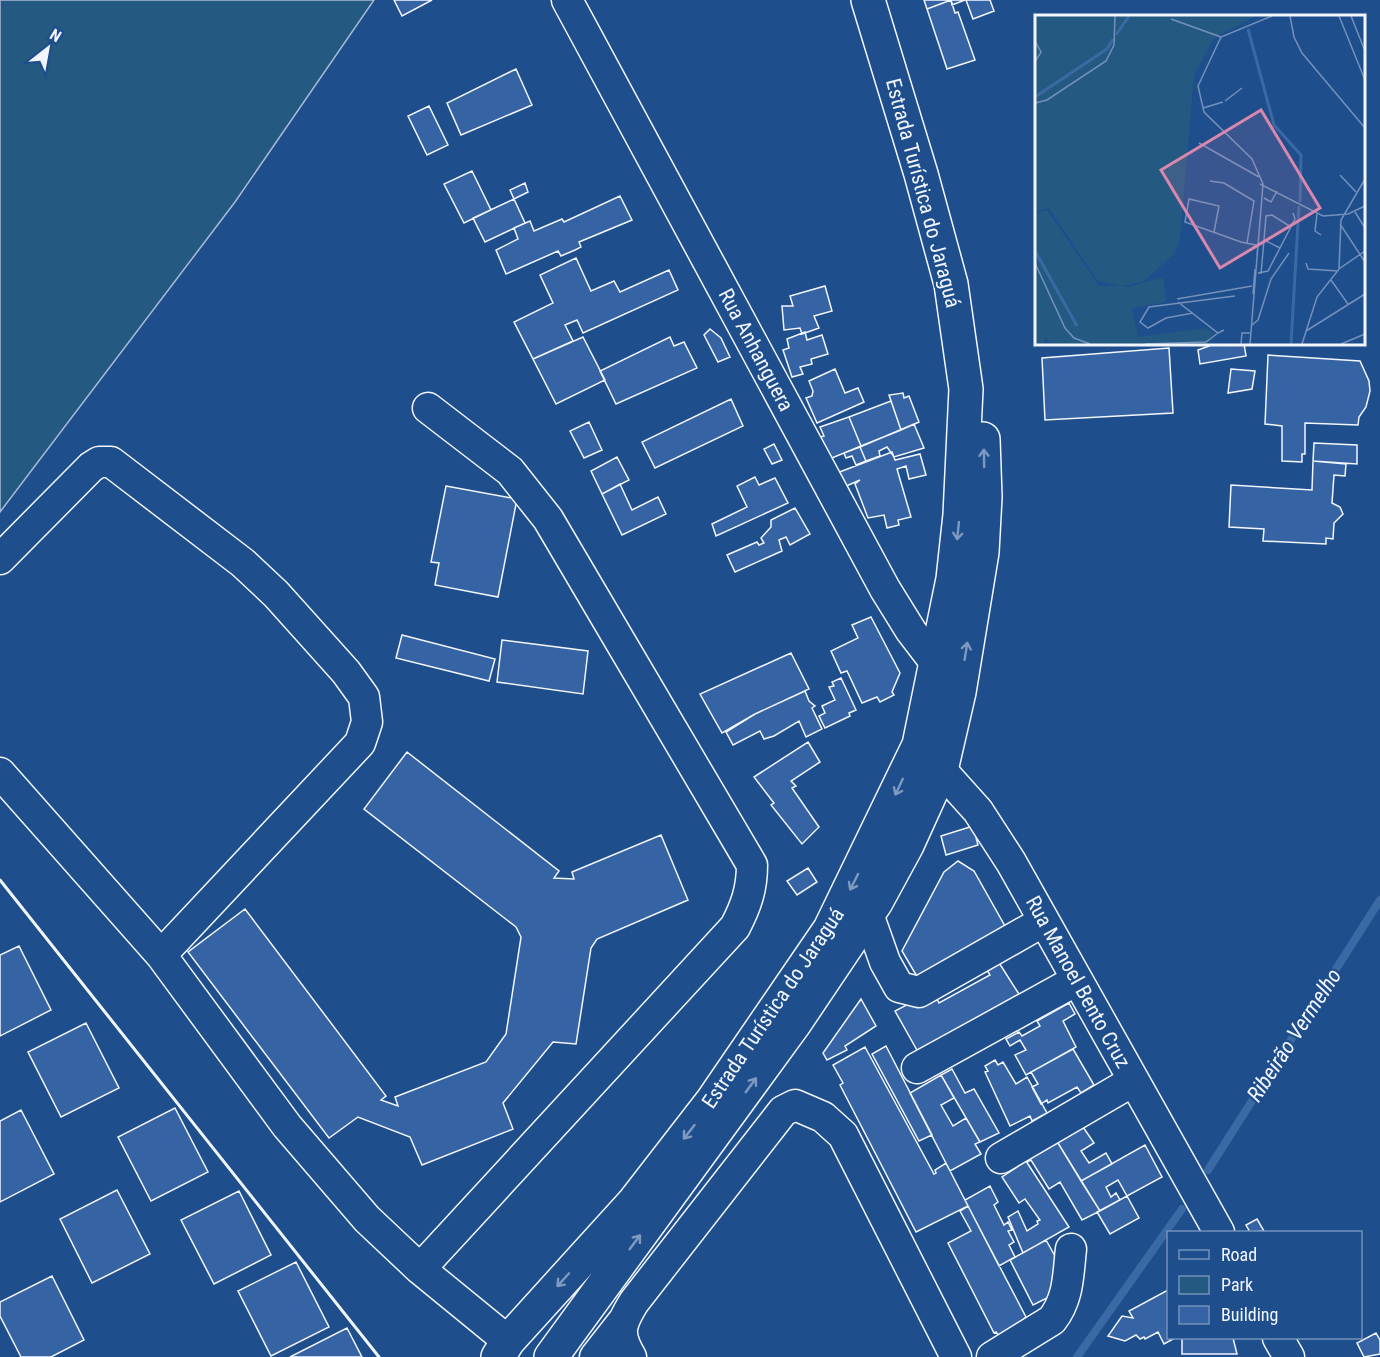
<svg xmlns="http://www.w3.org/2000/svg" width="1380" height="1357" viewBox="0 0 1380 1357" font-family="'Roboto Condensed',sans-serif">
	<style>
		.green { fill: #245a82; stroke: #a8bbd7; stroke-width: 1.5 }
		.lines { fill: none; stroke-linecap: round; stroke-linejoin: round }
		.stream { stroke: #3b69a3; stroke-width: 8 }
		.building { fill: #3563a3; stroke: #f2f6ff; stroke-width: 1.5 }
		.minor-casing { stroke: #f2f6ff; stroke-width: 33 }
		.major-casing { stroke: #f2f6ff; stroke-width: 36 }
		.minor { stroke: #1f4e8c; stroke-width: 30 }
		.major { stroke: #1f4e8c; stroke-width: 33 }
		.wall { stroke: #f2f6ff; stroke-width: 3 }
		.oneway { stroke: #7e9ac0 }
		.labels { text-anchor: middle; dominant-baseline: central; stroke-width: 4.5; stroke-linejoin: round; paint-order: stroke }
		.street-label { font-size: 21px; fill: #f2f6ff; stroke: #1f4e8c }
		.water-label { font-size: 22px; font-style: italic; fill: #f2f6ff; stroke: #1f4e8c }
		.inset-river { fill: none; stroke: #3b69a3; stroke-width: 3 }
		.inset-road { fill: none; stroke: #7391ba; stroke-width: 1.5 }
		.view { fill: #da87ad; fill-opacity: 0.15; stroke: #da87ad; stroke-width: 3 }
		.inset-edge { fill: none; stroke: #f2f6ff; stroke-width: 3 }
	</style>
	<rect width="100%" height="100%" fill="#1f4e8c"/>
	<path class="green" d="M 0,0 L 374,0 L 235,202 L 0,512 Z"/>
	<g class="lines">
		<path class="stream" d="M 1208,1170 L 1380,900
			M 1077,1357 L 1182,1209"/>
	</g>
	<path class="building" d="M 394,0 L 432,0 L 402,16 Z
		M 924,0 L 965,0 L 952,5 L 951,0 L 927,9 Z
		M 951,0 L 955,13 L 958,12 L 975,60 L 947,69 L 927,9 Z
		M 966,0 L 990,0 L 994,11 L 973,19 Z
		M 516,69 L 532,105 L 461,135 L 447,103 Z
		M 429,106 L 448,145 L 427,155 L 408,116 Z
		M 472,171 L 491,210 L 464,223 L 444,184 Z
		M 525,183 L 528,192 L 514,199 L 510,190 Z
		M 620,196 L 632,220 L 579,242 L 581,247 L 575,250 L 561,256 L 558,251 L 506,274 L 496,250 L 518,239 L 514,228 L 530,221 L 534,231 L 562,219 L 564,222 Z
		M 514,199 L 525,223 L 485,242 L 473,218 Z
		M 576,258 L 591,291 L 614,281 L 620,292 L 669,270 L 678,290 L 583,333 L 577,320 L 565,325 L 573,341 L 533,359 L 514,322 L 553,303 L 540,275 Z
		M 825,286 L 832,311 L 814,316 L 819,328 L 802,334 L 800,328 L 784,330 L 782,306 L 793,306 L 790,296 Z
		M 710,329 L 721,338 L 730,357 L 718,362 L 704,335 Z
		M 805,332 L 807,340 L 822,335 L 828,354 L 811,359 L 812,364 L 800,367 L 803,374 L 792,377 L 783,350 L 789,348 L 787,339 Z
		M 583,337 L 605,380 L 556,404 L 533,359 Z
		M 670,337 L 674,346 L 684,342 L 697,368 L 616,404 L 600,371 Z
		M 1208,344 L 1244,344 L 1246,356 L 1200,364 L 1198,350 L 1209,346 Z
		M 1169,348 L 1173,413 L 1045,420 L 1042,358 Z
		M 1268,355 L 1360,361 L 1369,381 L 1370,391 L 1366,407 L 1359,417 L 1358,425 L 1305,423 L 1305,454 L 1302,454 L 1302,462 L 1282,461 L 1282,426 L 1265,424 Z
		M 835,369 L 845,393 L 858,388 L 864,402 L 817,423 L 806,398 L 812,396 L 813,391 L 809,381 Z
		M 1231,369 L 1255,371 L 1252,389 L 1228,393 Z
		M 903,393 L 904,398 L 909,396 L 919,422 L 901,430 L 889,395 Z
		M 731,399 L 743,426 L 655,468 L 642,442 Z
		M 891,401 L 901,430 L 861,446 L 849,417 Z
		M 849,417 L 861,446 L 827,460 L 820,437 L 824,436 L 820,427 Z
		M 589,422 L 602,450 L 584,458 L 570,431 Z
		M 914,424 L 924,448 L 894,457 L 887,447 L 879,451 L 880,456 L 866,461 L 860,447 Z
		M 1314,443 L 1357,445 L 1357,464 L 1313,461 Z
		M 774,444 L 782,460 L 772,464 L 764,449 Z
		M 860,447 L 866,461 L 856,465 L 852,456 L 846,458 L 844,453 Z
		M 892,452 L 895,460 L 920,454 L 926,475 L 909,479 L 906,466 L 897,469 L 911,517 L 898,520 L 899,525 L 887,528 L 884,515 L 868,518 L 855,484 L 860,480 L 844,487 L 837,473 Z
		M 617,457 L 629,480 L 602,494 L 591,471 Z
		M 1313,461 L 1346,464 L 1345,476 L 1334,475 L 1332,503 L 1340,507 L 1343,514 L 1334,523 L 1333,539 L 1326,538 L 1326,544 L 1263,541 L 1264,529 L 1229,527 L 1231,485 L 1312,490 Z
		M 755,477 L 759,485 L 775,478 L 788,503 L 716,536 L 712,524 L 747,507 L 737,486 Z
		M 620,484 L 632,510 L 658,497 L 666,514 L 622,535 L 602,494 Z
		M 446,486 L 517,499 L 498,597 L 435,585 L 439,563 L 431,562 Z
		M 795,508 L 810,534 L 790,545 L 786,537 L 779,540 L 782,551 L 735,572 L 727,555 L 757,542 L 759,545 L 764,543 L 761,538 L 771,527 L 771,520 Z
		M 871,617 L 900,673 L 892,692 L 894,695 L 880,702 L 877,697 L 862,703 L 847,671 L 841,673 L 831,651 L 858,638 L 852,625 Z
		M 402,635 L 495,659 L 489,681 L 396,658 Z
		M 502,640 L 588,651 L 583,694 L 497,682 Z
		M 791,653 L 809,689 L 755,714 L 722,733 L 700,694 Z
		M 841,678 L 856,710 L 849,713 L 850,716 L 825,728 L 819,716 L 825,713 L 822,706 L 835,700 L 829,687 L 834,686 L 832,682 Z
		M 805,691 L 809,701 L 815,706 L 812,708 L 822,729 L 806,737 L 799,721 L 774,736 L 764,739 L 760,731 L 733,745 L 726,732 L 755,714 Z
		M 808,742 L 820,762 L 791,781 L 796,786 L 792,788 L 819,827 L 802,844 L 771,805 L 774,803 L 754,777 Z
		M 407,752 L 559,871 L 554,878 L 574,879 L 572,872 L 661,835 L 688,900 L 597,939 L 591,948 L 576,1044 L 553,1042 L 503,1103 L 513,1129 L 422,1165 L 410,1137 L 358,1117 L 329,1138 L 188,952 L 245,909 L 386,1096 L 381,1100 L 398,1106 L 395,1097 L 486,1062 L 506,1034 L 521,937 L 516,927 L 364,809 Z
		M 973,826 L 978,845 L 946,855 L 941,836 Z
		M 958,861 L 974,871 L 1010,935 L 922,985 L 902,951 L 944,872 Z
		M 808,868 L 817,882 L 797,895 L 787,881 Z
		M 19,946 L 51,1010 L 0,1036 L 0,955 Z
		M 996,958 L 1024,1002 L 922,1059 L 895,1011 L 933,991 L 939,1003 L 990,975 L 984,965 Z
		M 861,999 L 876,1026 L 845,1046 L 847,1050 L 827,1060 L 823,1053 Z
		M 1069,1003 L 1075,1014 L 1063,1021 L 1076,1047 L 1026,1075 L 1015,1055 L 1026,1050 L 1020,1040 L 1010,1046 L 1006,1039 L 1019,1032 L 1022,1036 L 1040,1026 L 1037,1021 Z
		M 86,1023 L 119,1088 L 61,1117 L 28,1052 Z
		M 886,1046 L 932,1135 L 919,1141 L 872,1054 Z
		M 865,1047 L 934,1174 L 936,1173 L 935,1170 L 946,1163 L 968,1206 L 916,1232 L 840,1085 L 843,1083 L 833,1065 Z
		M 1073,1049 L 1094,1085 L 1081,1093 L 1077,1087 L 1048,1103 L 1047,1100 L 1041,1104 L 1032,1087 L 1038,1084 L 1031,1072 Z
		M 995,1060 L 998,1065 L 1003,1062 L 1016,1084 L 1027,1077 L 1047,1113 L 1032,1121 L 1030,1116 L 1010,1126 L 985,1072 L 988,1071 L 985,1066 Z
		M 952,1069 L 965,1093 L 974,1089 L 999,1133 L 980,1142 L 941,1075 Z
		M 941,1075 L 954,1098 L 941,1105 L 953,1126 L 966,1118 L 980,1142 L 975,1144 L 981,1154 L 950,1171 L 910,1093 Z
		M 175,1108 L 208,1172 L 151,1201 L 118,1137 Z
		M 21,1110 L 54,1174 L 0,1202 L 0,1121 Z
		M 1083,1127 L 1094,1143 L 1081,1151 L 1089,1163 L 1106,1153 L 1112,1164 L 1081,1181 L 1053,1135 Z
		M 1053,1135 L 1100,1211 L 1082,1220 L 1060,1182 L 1049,1189 L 1031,1160 L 1027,1162 L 1023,1155 Z
		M 1145,1145 L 1162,1177 L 1127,1196 L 1118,1180 L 1106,1187 L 1111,1197 L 1116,1193 L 1120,1200 L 1100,1211 L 1081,1181 Z
		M 1026,1161 L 1069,1227 L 1023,1253 L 1008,1217 L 1018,1211 L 1027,1231 L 1038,1224 L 1037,1221 L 1040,1220 L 1025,1199 L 1019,1203 L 1002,1177 Z
		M 990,1186 L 998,1202 L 994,1205 L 1004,1225 L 1008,1222 L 1012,1230 L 1008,1231 L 1014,1242 L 1009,1245 L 1015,1257 L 999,1266 L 965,1200 Z
		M 117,1190 L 150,1254 L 92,1283 L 60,1219 Z
		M 239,1191 L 271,1255 L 214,1284 L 181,1220 Z
		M 1127,1196 L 1139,1218 L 1110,1234 L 1097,1212 Z
		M 968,1206 L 1026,1317 L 1024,1319 L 1028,1326 L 1001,1339 L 996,1332 L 994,1333 L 948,1243 L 971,1231 L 960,1211 Z
		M 1257,1219 L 1264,1231 L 1250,1232 L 1246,1225 Z
		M 1046,1240 L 1060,1265 L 1054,1269 L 1065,1289 L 1033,1305 L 1010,1260 Z
		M 296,1262 L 329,1327 L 271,1356 L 238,1291 Z
		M 52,1276 L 84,1340 L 51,1357 L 21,1357 L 0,1316 L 0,1302 Z
		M 1168,1290 L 1168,1338 L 1175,1338 L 1164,1344 L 1158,1332 L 1145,1339 L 1144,1337 L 1140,1339 L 1136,1335 L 1125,1341 L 1108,1336 L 1122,1316 L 1133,1318 L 1129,1311 Z
		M 347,1328 L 362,1357 L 290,1357 Z
		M 1376,1333 L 1380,1340 L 1380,1354 L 1364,1357 L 1357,1343 Z
		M 1182,1338 L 1233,1338 L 1237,1354 L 1182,1354 Z"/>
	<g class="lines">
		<g class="minor-casing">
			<path id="minor" d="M 567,0 L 885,589 L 911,631 L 947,678
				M 0,559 L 91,467 L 99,462 L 111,462 L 243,563 L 276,594 L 346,672 L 364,697 L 367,722 L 360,743 L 161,955
				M 926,753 L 978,811 L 1011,862 L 1219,1232
				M 0,773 L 161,955 L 287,1126 L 367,1219 L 420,1269 L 508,1341
				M 868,914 L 885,962 L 899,987 L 919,992 L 1044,921
				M 917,1068 L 1077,980
				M 1001,1158 L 1133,1081
				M 420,1269 L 735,927 C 746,906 752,889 752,865 L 548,519 L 510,471 L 428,408
				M 1278,1338 L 1289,1357
				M 595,1357 L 624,1320
				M 631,1357 C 617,1333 620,1325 634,1302 L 783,1111 L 795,1105 L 823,1117 L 843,1135 L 956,1357
				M 992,1357 L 1052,1320 C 1069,1298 1068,1275 1071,1249"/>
		</g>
		<g class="major-casing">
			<path id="major" d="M 498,1357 L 508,1341 L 634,1202 L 713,1100 L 830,929 L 919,745 L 953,579 L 960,515 L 966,389 L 951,284 L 921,174 L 868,0
				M 551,1357 L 794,1024 L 876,902 L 907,845 L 941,770 L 959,692 L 982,552 L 985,497 L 983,439"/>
		</g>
		<use href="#minor" class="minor"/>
		<use href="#major" class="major"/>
		<path class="wall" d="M 0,880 L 379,1357"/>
	</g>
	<defs><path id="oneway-shaft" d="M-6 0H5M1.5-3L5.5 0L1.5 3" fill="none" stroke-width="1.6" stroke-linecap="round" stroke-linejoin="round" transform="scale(1.5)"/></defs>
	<g class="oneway">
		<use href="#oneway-shaft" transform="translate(984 458) rotate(-91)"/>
		<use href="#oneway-shaft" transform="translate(958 531) rotate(96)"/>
		<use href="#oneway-shaft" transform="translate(966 651) rotate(-81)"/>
		<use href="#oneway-shaft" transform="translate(899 787) rotate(115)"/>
		<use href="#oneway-shaft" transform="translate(854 882) rotate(117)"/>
		<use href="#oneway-shaft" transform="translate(751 1085) rotate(-54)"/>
		<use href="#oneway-shaft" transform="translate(689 1132) rotate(128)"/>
		<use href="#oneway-shaft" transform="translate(635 1242) rotate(-53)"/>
		<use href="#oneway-shaft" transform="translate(563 1280) rotate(132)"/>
	</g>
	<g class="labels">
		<g class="street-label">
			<text transform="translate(923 193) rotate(75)">Estrada Turística do Jaraguá</text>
			<text transform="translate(756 350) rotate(62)">Rua Anhanguera</text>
			<text transform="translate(1078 982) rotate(61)">Rua Manoel Bento Cruz</text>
			<text transform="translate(773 1008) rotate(-56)">Estrada Turística do Jaraguá</text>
		</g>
		<g class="water-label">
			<text transform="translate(1294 1035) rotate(-57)">Ribeirão Vermelho</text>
		</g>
	</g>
	<g transform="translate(1035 15)">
		<rect width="330" height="330" fill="#1f4e8c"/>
		<path d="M 0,1 L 221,1 L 179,23 L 159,60 L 145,224 L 138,240 L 108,267 L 86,271 L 94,272 L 128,262 L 131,287 L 97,293 L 103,322 L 171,313 L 178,318 L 172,329 L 15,329 L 10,321 L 9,329 L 0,329 L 0,199 L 12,195 L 64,271 L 86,271 L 63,266 L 14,193 L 0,197 Z" fill="#245a82"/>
		<path class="inset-river" d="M 213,14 L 239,110 L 266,140 L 265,187M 81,20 L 94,1M 0,82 L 72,34 L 78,24M 0,236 L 42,311M 256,329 L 264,191"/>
		<path class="inset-road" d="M 255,1 L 259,22 L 267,38 L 330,113M 304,1 L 330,65M 316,1 L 330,36M 136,4 L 186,22M 0,26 L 6,37 L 0,47M 190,86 L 207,73M 0,88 L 12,85 L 71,46 L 79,30 L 80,1M 168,93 L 188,87M 164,128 L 224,162M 305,160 L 321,177M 175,166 L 189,168 L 219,186 L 212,228M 225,169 L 288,201 L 313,199 L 330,191M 229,183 L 236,187 L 242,176M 320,197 L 330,213M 282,199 L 280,216 L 286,220M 305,209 L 330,247M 179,217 L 184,191 L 154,184 L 150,207 L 206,227 L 221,230M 245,233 L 229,225 L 231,201 L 237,200 L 256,212M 222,240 L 224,219M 0,248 L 30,313 L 39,323 L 55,329M 271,248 L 273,254 L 303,256M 304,254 L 306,205 L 330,164M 223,258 L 233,256 L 260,204 L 258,198M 226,259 L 229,225M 296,265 L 313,289M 218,279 L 220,254M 142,284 L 217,271M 143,287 L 183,318 L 189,315M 158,298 L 131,303 L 113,313 L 105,307 L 114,292 L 200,281M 217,310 L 223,305 L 236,264 L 254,238M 271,316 L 330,279M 110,329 L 171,327 L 183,318M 206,329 L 207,318 L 216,318M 215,329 L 228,169 L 217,144 L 169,97 L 163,71 L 186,22 L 237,1M 267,329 L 282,282 L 304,254 L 330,236M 306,329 L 330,319"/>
		<path class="view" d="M 226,95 L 285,193 L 185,253 L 126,155 Z"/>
		<rect width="330" height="330" class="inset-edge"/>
	</g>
	<rect x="1167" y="1231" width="195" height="108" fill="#1f4e8c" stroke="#7391ba" stroke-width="1.5"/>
	<rect x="1179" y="1250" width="30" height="9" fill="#1f4e8c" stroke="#7391ba" stroke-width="1.5"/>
	<text x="1221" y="1261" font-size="18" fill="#f2f6ff">Road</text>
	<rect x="1179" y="1276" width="30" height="18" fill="#245a82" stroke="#7391ba" stroke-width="1.5"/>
	<text x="1221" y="1291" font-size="18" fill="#f2f6ff">Park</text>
	<rect x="1179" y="1306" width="30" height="18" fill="#3563a3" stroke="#7391ba" stroke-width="1.5"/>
	<text x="1221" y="1321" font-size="18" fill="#f2f6ff">Building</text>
	<g transform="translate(48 48) rotate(31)" stroke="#1f4e8c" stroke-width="4.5" paint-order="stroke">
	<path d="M0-4.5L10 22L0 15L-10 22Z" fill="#f2f6ff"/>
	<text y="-9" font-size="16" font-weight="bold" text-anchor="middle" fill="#f2f6ff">N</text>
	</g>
</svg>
